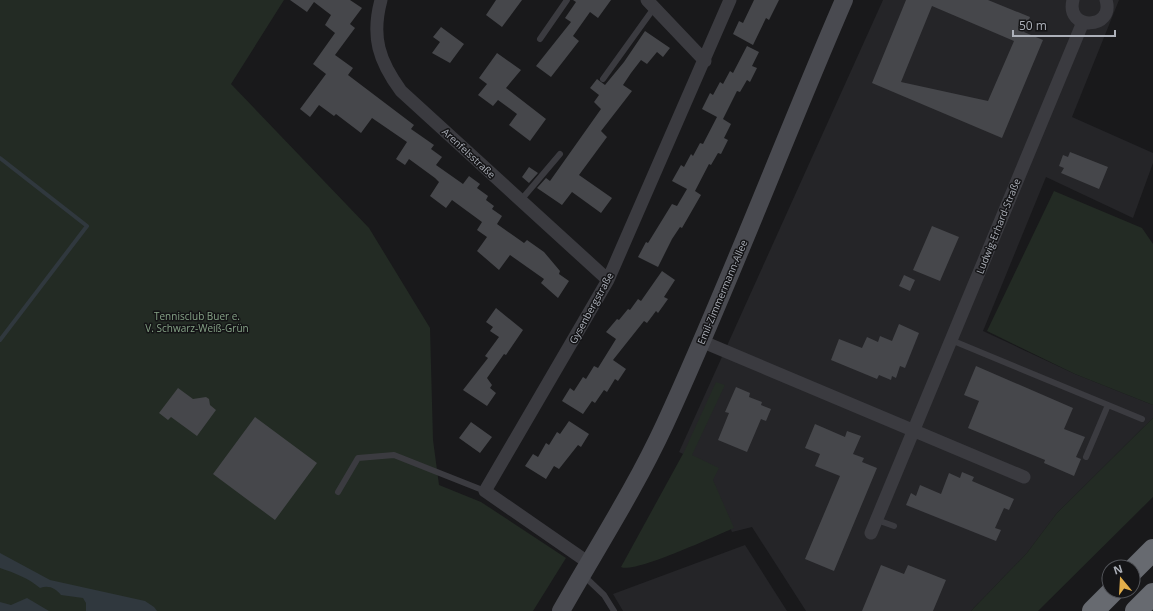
<svg xmlns="http://www.w3.org/2000/svg" width="1153" height="611" viewBox="0 0 1153 611" font-family="'Open Sans',sans-serif">
	<style>
		.built { fill: #252528 }
		.green { fill: #232b24 }
		.water { fill: #30383e }
		.lines { fill: none; stroke-linecap: round; stroke-linejoin: round }
		.stream { stroke: #30383e; stroke-width: 4 }
		.building { fill: #46474b; fill-rule: evenodd }
		.lane { stroke: #3b3b40; stroke-width: 6 }
		.street { stroke: #3b3b40; stroke-width: 13 }
		.secondary { stroke: #494a50; stroke-width: 18 }
		.highway { stroke: #676a70; stroke-width: 22 }
		.labels { text-anchor: middle; dominant-baseline: central; stroke-width: 3; stroke-linejoin: round; paint-order: stroke }
		.street-label { font-size: 10px; fill: #adb1ba; stroke: #141416 }
		.park-label { font-size: 10px; fill: #86a387; stroke: #141416 }
	</style>
	<rect width="100%" height="100%" fill="#19191b"/>
	<path class="built" d="M 883,0 L 1119,0 L 1072,117 L 1153,153 L 1153,163 L 1133,218 L 1046,177 L 983,331 L 1075,374 L 1153,405 L 1153,418 L 1057,513 L 1027,553 L 971,611 L 806,611 L 752,527 L 732,532 L 709,479 L 714,469 L 679,452 Z
		M 745,545 L 787,611 L 623,611 L 613,594 Z"/>
	<path class="green" d="M 0,0 L 284,0 L 231,84 L 369,228 L 430,328 L 433,440 L 439,485 L 481,502 L 566,558 L 533,611 L 0,611 Z
		M 1054,191 L 1142,228 L 1153,244 L 1153,405 L 1075,374 L 987,331 Z
		M 716,382 L 725,385 L 692,455 L 719,468 L 713,480 L 734,528 C 717,535 634,574 621,567 L 684,452 Z
		M 1153,418 L 1153,497 L 1038,611 L 971,611 L 1027,553 L 1057,513 Z"/>
	<path class="water" d="M 0,553 L 50,580 L 145,601 L 154,607 L 157,611 L 86,611 L 86,603 L 83,598 L 61,595 C 55,588 49,585 40,588 C 28,578 15,573 0,568 Z
		M 27,598 L 49,611 L 0,611 L 0,602 L 11,605 Z"/>
	<g class="lines">
		<path class="stream" d="M 0,158 L 87,226 L 0,340"/>
	</g>
	<path class="building" d="M 290,0 L 350,0 L 362,8 L 350,24 L 355,28 L 335,55 L 353,68 L 348,75 L 414,125 L 411,129 L 434,145 L 431,149 L 442,157 L 436,165 L 463,184 L 469,176 L 480,184 L 477,188 L 488,196 L 486,200 L 494,206 L 492,209 L 502,216 L 497,224 L 524,243 L 527,240 L 544,252 L 560,271 L 559,274 L 569,281 L 558,298 L 541,283 L 544,279 L 510,255 L 499,270 L 477,251 L 487,237 L 477,230 L 482,222 L 452,200 L 446,208 L 430,196 L 439,182 L 435,178 L 409,159 L 405,165 L 396,159 L 407,142 L 372,118 L 361,133 L 336,114 L 334,116 L 319,105 L 310,117 L 300,109 L 326,74 L 313,64 L 335,33 L 325,25 L 331,15 L 314,2 L 307,12 Z
		M 496,0 L 522,0 L 502,27 L 486,15 Z
		M 573,0 L 611,0 L 598,18 L 590,12 L 573,36 L 579,41 L 551,77 L 536,66 L 571,22 L 565,18 L 576,2 Z
		M 754,0 L 779,0 L 769,20 L 766,18 L 753,45 L 733,34 L 739,21 L 743,23 Z
		M 906,0 L 988,0 L 1030,17 L 1024,32 L 1043,40 L 1002,138 L 872,83 ZM 932,6 L 1014,41 L 988,101 L 901,82 Z
		M 441,27 L 464,44 L 450,63 L 432,53 L 440,42 L 433,37 Z
		M 645,31 L 670,48 L 663,57 L 657,52 L 647,64 L 641,60 L 631,73 L 623,85 L 632,91 L 601,131 L 607,137 L 579,175 L 612,198 L 601,213 L 572,192 L 562,205 L 537,188 L 546,178 L 550,181 L 601,109 L 594,102 L 599,95 L 590,88 L 597,79 L 605,85 L 624,62 Z
		M 747,46 L 759,52 L 752,66 L 757,68 L 750,82 L 747,80 L 740,92 L 737,91 L 723,119 L 731,124 L 724,138 L 728,140 L 721,154 L 718,153 L 711,165 L 709,164 L 695,191 L 701,195 L 682,228 L 680,227 L 672,239 L 658,267 L 638,257 L 646,242 L 648,243 L 672,204 L 677,206 L 687,189 L 672,181 L 681,165 L 684,167 L 691,154 L 693,156 L 700,143 L 703,144 L 717,117 L 702,109 L 710,93 L 713,95 L 720,82 L 723,84 L 730,71 L 733,73 Z
		M 497,53 L 521,70 L 506,88 L 546,119 L 530,141 L 509,125 L 517,114 L 498,100 L 493,106 L 478,95 L 487,84 L 479,78 Z
		M 1070,152 L 1108,167 L 1099,189 L 1061,173 L 1064,168 L 1059,166 L 1063,155 L 1068,157 Z
		M 529,167 L 538,173 L 529,183 L 522,177 Z
		M 932,226 L 959,237 L 940,281 L 913,270 Z
		M 662,271 L 675,280 L 664,297 L 668,299 L 658,313 L 656,311 L 647,323 L 644,321 L 613,360 L 626,369 L 618,381 L 615,379 L 607,392 L 604,390 L 595,403 L 592,401 L 583,414 L 562,401 L 570,388 L 574,391 L 583,377 L 586,379 L 594,366 L 598,368 L 616,339 L 606,332 L 617,319 L 619,320 L 628,309 L 630,310 L 638,299 L 641,301 Z
		M 904,275 L 915,280 L 910,291 L 899,286 Z
		M 496,308 L 523,330 L 506,355 L 504,354 L 487,378 L 492,385 L 490,388 L 496,393 L 487,406 L 463,390 L 488,358 L 485,356 L 499,337 L 490,331 L 493,327 L 486,322 Z
		M 899,324 L 919,333 L 905,368 L 900,366 L 896,378 L 892,376 L 891,380 L 879,375 L 877,379 L 831,360 L 839,339 L 862,348 L 867,337 L 878,342 L 880,336 L 892,341 Z
		M 976,366 L 1073,408 L 1064,429 L 1085,437 L 1076,457 L 1081,459 L 1074,476 L 1044,463 L 1045,460 L 968,428 L 979,401 L 964,395 Z
		M 736,387 L 750,393 L 749,397 L 762,402 L 761,405 L 771,409 L 766,421 L 761,419 L 747,452 L 718,440 L 729,413 L 725,412 Z
		M 178,388 L 193,399 L 206,397 L 209,399 L 210,405 L 216,410 L 197,436 L 171,417 L 168,420 L 159,413 Z
		M 255,417 L 317,463 L 275,520 L 213,474 Z
		M 569,421 L 589,434 L 581,447 L 578,445 L 559,469 L 554,466 L 546,479 L 525,466 L 533,454 L 538,457 L 546,443 L 549,445 L 557,432 L 560,434 Z
		M 471,422 L 492,437 L 480,453 L 459,438 Z
		M 815,424 L 845,437 L 847,431 L 861,436 L 853,454 L 864,458 L 862,462 L 877,468 L 834,571 L 805,559 L 840,476 L 815,466 L 820,454 L 805,448 Z
		M 962,472 L 974,477 L 972,481 L 1014,499 L 1009,510 L 1004,508 L 995,528 L 1001,530 L 996,541 L 906,505 L 911,493 L 916,496 L 920,485 L 941,494 L 949,473 L 960,478 Z
		M 881,565 L 904,574 L 908,565 L 946,580 L 933,611 L 862,611 Z"/>
	<g class="lines">
		<path class="lane" d="M 540,39 L 567,0
			M 603,79 L 654,8
			M 521,200 L 560,154
			M 951,340 L 1142,419
			M 1086,457 L 1108,405
			M 338,492 L 358,458 L 394,455 L 485,491
			M 877,520 L 894,526
			M 583,575 L 604,595 L 614,611"/>
		<path class="street" d="M 381,0 C 371,37 379,61 401,91 L 608,280
			M 647,0 L 705,61
			M 1073,0 C 1065,31 1115,30 1106,0
			M 701,341 L 1024,477
			M 871,533 L 1083,22
			M 589,563 L 485,491 L 608,280 L 730,0"/>
		<path class="secondary" d="M 561,611 C 596,549 635,489 665,424 C 729,285 783,141 844,0"/>
		<path class="highway" d="M 1133,570 L 1153,550
			M 1093,611 L 1113,591
			M 1136,611 L 1153,594"/>
	</g>
	<g class="labels">
		<g class="street-label">
			<text transform="translate(469 153) rotate(43)">Arenfelsstraße</text>
			<text transform="translate(998 226) rotate(-68)">Ludwig-Erhard-Straße</text>
			<text transform="translate(722 292) rotate(-67)">Emil-Zimmermann-Allee</text>
			<text transform="translate(591 308) rotate(-61)">Gysenbergstraße</text>
		</g>
		<g class="park-label">
			<text x="197" y="316">Tennisclub Buer e.<tspan x="197" dy="12">V. Schwarz-Weiß-Grün</tspan></text>
		</g>
	</g>
	<g transform="translate(1121 579) rotate(342)"><circle r="19" fill="#141416" stroke="#515358"/>
	<path d="M0-3L7 15L0 10L-7 15Z" fill="#e2ae4a"/>
	<text y="-6" font-size="11" font-weight="bold" text-anchor="middle" fill="#adb1ba">N</text>
	</g>
	<path d="M1013 30v6h102v-6" fill="none" stroke="#adb1ba" stroke-width="2"/>
	<text x="1019" y="30" font-size="12" fill="#adb1ba" stroke="#141416" stroke-width="3" paint-order="stroke">50 m</text>
</svg>
